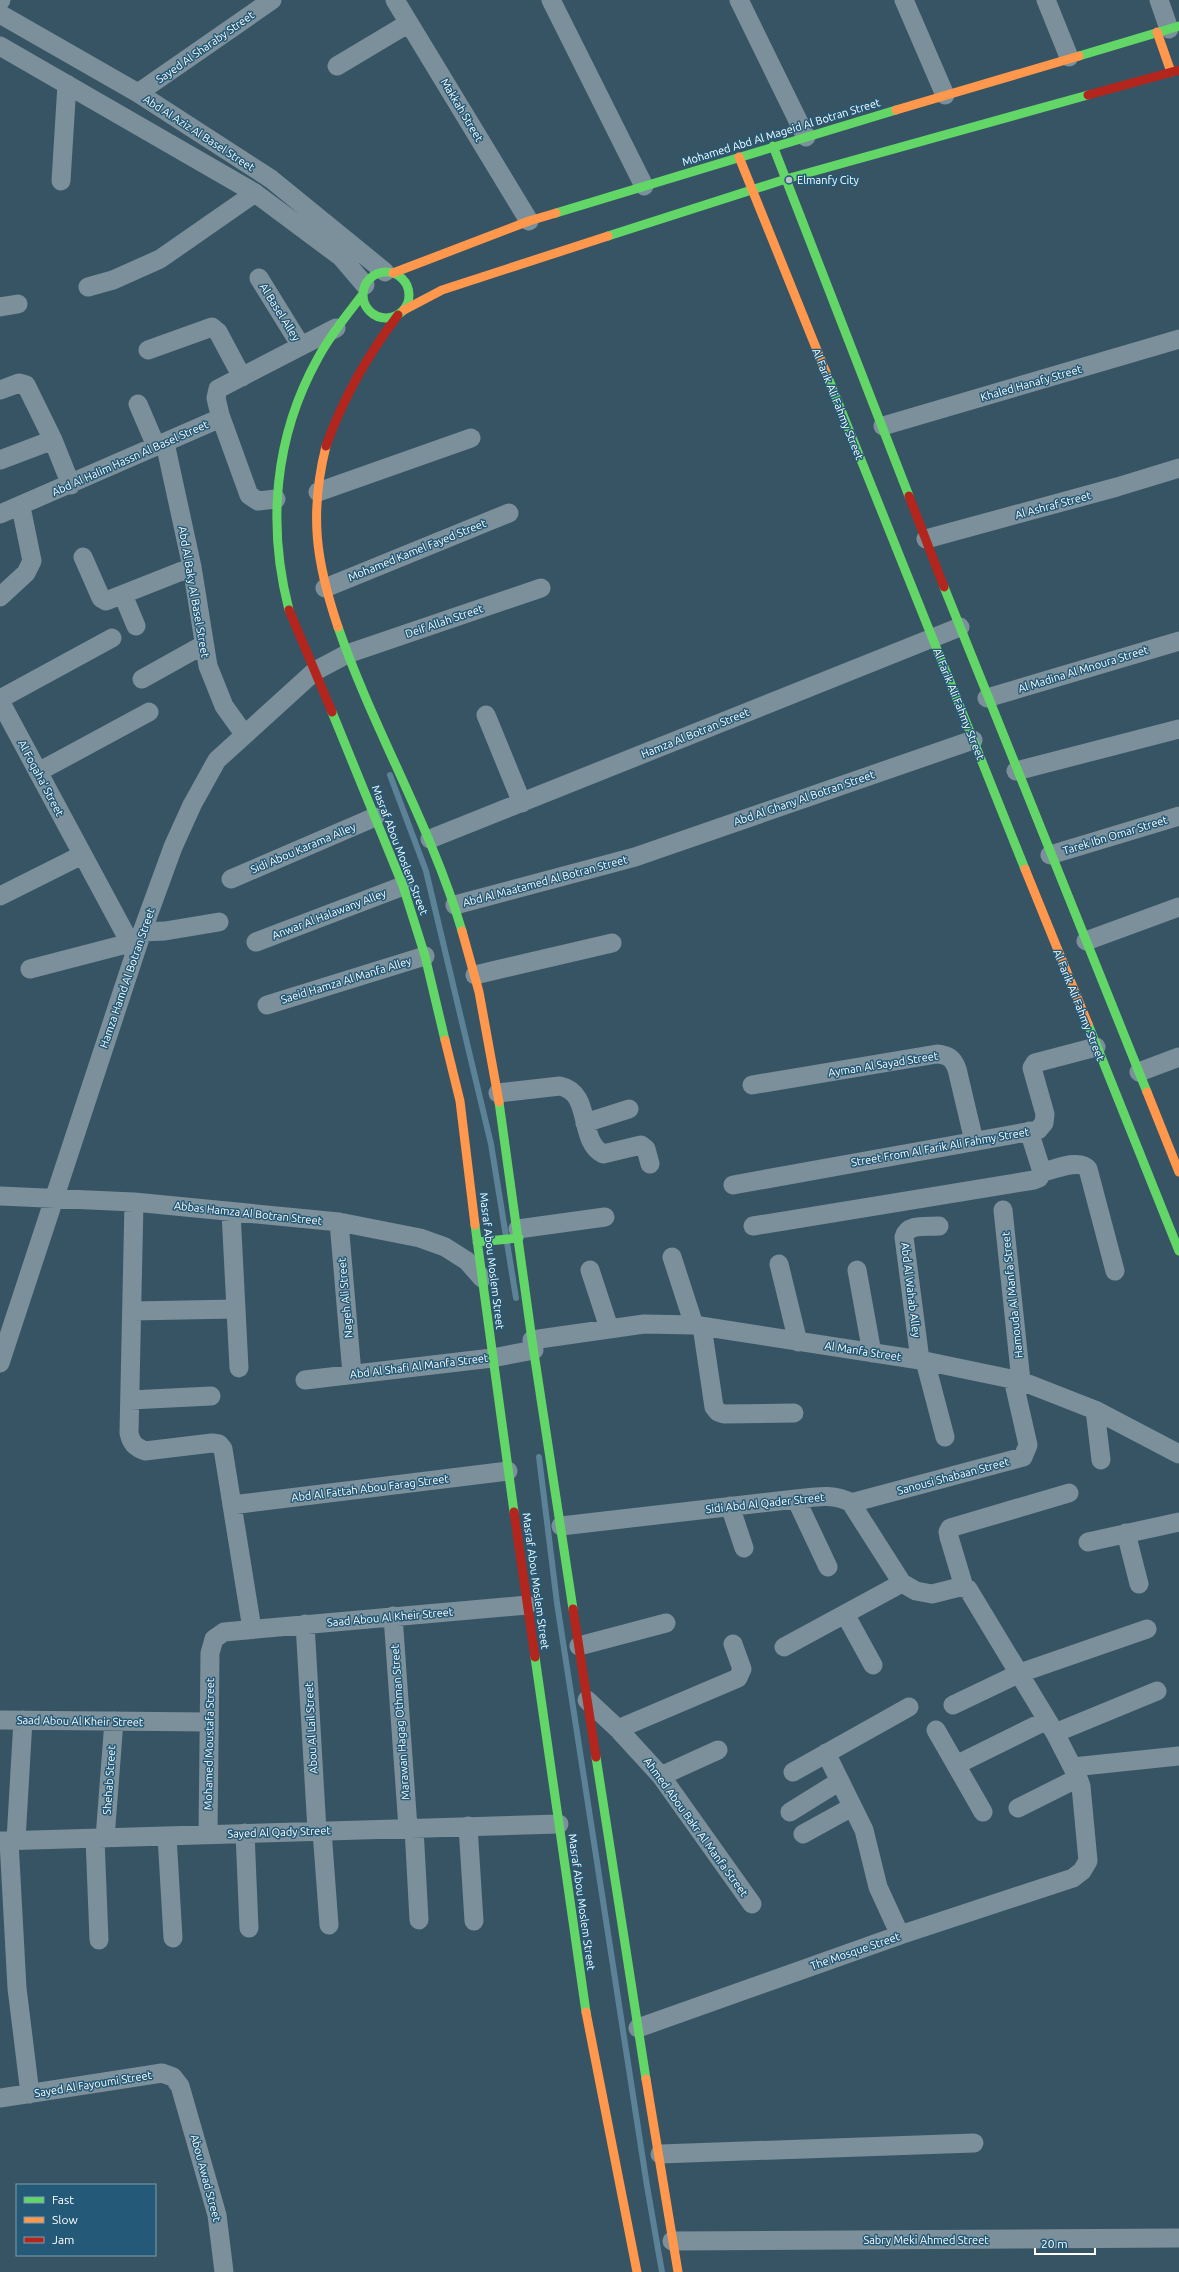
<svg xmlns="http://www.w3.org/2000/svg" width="1179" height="2272" viewBox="0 0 1179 2272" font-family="Ubuntu,sans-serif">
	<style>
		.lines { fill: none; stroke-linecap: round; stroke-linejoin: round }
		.stream { stroke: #5b8297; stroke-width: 6 }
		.street { stroke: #7b909b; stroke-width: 19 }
		.fast { stroke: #63d668; stroke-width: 9 }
		.slow { stroke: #ff974d; stroke-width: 9 }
		.jam { stroke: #b3261e; stroke-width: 9 }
		.poi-dot { fill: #b9c3c9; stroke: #245a77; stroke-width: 1.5 }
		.labels { text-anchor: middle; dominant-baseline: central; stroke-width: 3; stroke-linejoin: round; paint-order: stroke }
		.street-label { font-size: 11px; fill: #fff; stroke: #245a77 }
		.poi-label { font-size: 11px; fill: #fff; stroke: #245a77; text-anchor: start }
	</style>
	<rect width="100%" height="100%" fill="#375464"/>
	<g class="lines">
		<path class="stream" d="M 390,775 L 426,871 L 491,1144 L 516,1298
			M 539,1457 L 557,1603 L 647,2186 L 662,2272"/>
		<path class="street" d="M 0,0 L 1,0
			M 395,0 L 529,221
			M 551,0 L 644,186
			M 739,0 L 806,137
			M 904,0 L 945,95
			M 1046,0 L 1069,57
			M 1159,0 L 1169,29
			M 0,14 L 138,93 L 271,179 L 385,272
			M 0,46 L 255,193 L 341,257 L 365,285
			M 337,66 L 409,23
			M 138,93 L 272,0
			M 61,181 L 67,84
			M 259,278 L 301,346
			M 88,287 L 113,280 L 160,259 L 255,193
			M 0,307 L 18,304
			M 148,350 L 212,327 L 218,332 L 242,377
			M 0,390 L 19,383 L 26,385 L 53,440 L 71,485
			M 138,404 L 156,446
			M 220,415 L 249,495 L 258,501 L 276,499
			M 883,426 L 1179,339
			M 165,443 L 192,567 L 208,666 L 224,706 L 244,734
			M 0,460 L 53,440
			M 318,492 L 471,438
			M 0,514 L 216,420 L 220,415 L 216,398 L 218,389 L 336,328
			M 926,539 L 1117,487 L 1179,468
			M 83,557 L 101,598 L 106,601 L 192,567
			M 325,588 L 509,513
			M 123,595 L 136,626
			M 0,597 L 26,573 L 32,561 L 21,507
			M 142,679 L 203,645
			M 987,698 L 1179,641
			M 0,699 L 112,638
			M 0,701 L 135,952
			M 486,715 L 522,803
			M 1016,771 L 1179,729
			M 38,772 L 149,712
			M 430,839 L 960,627
			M 1050,855 L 1179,816
			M 231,879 L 375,817
			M 0,896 L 82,855
			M 455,905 L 635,857 L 973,740
			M 142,932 L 165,931 L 219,922
			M 1086,941 L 1179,907
			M 256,942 L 403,886
			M 30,969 L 130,943
			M 475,975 L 612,943
			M 267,1005 L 425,956
			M 1139,1072 L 1179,1057
			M 752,1085 L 937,1054 C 948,1055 953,1058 957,1069 L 974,1141
			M 498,1093 L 560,1086 C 593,1093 577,1140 603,1154 L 641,1145 L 646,1149 L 650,1164
			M 585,1123 L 629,1109
			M 1042,1172 C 1054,1170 1079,1158 1088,1169 L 1115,1271
			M 733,1185 L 1038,1130 L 1044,1123 L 1045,1114 L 1032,1068 L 1035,1063 L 1096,1047
			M 0,1196 L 134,1202 L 339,1222 L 420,1238 L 445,1247 L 467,1261 L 482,1278
			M 134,1202 L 129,1433 C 131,1443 135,1447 145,1451 L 212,1443 L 219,1444 L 223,1449 L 252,1629
			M 1003,1210 L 1021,1381
			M 231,1212 L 239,1368
			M 339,1222 L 352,1374
			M 753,1226 L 1034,1180 L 1039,1178 L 1042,1172 L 1029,1131
			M 518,1229 L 605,1217
			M 672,1257 L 694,1325
			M 779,1264 L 798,1342
			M 590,1270 L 609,1328
			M 857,1270 L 872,1353
			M 132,1311 L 236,1309
			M 702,1326 L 714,1407 L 718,1412 L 724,1414 L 794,1413
			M 532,1340 L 644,1324 L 694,1325 L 920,1360 L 1021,1381 L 1095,1410 L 1179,1454
			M 920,1360 L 904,1237 C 908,1223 927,1227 939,1226
			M 925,1361 L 945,1437
			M 0,1363 L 142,932 L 173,847 L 192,805 L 217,760 L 315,671 L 347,654 L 541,588
			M 305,1380 L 492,1358 L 534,1350
			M 130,1400 L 211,1396
			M 1095,1410 L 1101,1460
			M 796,1499 L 828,1567
			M 851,1503 L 1023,1457 L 1028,1445 L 1013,1379
			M 232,1505 L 508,1471
			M 730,1506 L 744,1548
			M 561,1526 L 796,1499 C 815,1497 834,1493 851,1503 L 902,1583 L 916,1591 L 932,1594 L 960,1587 L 968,1589 L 1055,1733 L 1078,1778 L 1081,1786 L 1088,1861 L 1082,1871 L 1073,1878 L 900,1935 L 638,2028
			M 1126,1533 L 1139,1584
			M 1088,1542 L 1179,1522
			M 964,1587 L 949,1537 L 948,1532 L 950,1528 L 1069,1493
			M 845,1614 L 873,1665
			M 393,1616 L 408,1828
			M 305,1624 L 317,1831
			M 579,1646 L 666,1623
			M 784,1647 L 902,1583
			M 587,1700 L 618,1729 L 661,1776 L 752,1904
			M 953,1705 L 1020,1673 L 1147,1629
			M 0,1720 L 209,1722
			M 618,1729 L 738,1678 L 742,1669 L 733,1644
			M 936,1730 L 983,1812
			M 1055,1733 L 1157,1691
			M 826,1753 L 864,1830 L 878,1887 L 900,1935
			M 956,1765 L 1047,1720
			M 1073,1767 L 1179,1756
			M 793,1772 L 909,1707
			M 661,1776 L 718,1750
			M 1018,1808 L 1078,1778
			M 790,1812 L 840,1781
			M 468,1826 L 474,1921
			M 414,1828 L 419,1920
			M 322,1831 L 329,1925
			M 245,1833 L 249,1928
			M 208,1834 L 210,1653 L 214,1639 L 224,1632 L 527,1605
			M 803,1834 L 852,1807
			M 167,1836 L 173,1938
			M 95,1838 L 99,1940
			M 105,1838 L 114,1721
			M 16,1840 L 23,1720
			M 0,1841 L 559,1824
			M 9,1841 L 17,1988 L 30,2094
			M 0,2098 L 162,2073 L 173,2077 L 180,2086 L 217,2215 L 224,2272
			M 660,2154 L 974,2143
			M 672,2241 L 1179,2238"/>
		<path class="fast" d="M 1079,56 L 1179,26
			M 773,146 L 909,496
			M 556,213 L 896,110
			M 608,236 L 786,179 L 1088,95
			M363 295a23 23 0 1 1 46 0a23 23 0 1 1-46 0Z
			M 827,375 L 1025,869
			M 944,587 L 1147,1092
			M 289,610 C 267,525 274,437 318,358 C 330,335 347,315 363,294
			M 338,627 C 374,731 431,826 462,931
			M 332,712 L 403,886 L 425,956 L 445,1040
			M 1088,1024 L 1179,1251
			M 499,1102 L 532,1340 L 573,1609
			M 475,1225 L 514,1512
			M 477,1242 L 519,1238
			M 535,1657 L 586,2012
			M 596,1757 L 646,2079"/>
		<path class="slow" d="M 1157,32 L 1171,72
			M 896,110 L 1079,56
			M 739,157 L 827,375
			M 393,273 L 529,221 L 556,213
			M 404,310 L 442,290 L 608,236
			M 326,446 C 309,514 316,562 338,627
			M 1025,869 L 1088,1024
			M 462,931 L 479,992 L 499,1102
			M 445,1040 L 460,1101 L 475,1225
			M 1147,1092 L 1179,1172
			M 586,2012 L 637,2272
			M 646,2079 L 678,2272"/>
		<path class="jam" d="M 1088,95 L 1179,70
			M 326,446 C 343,398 367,356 398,315
			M 909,496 L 944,587
			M 289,610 L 332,712
			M 514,1512 L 535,1657
			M 573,1609 L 596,1757"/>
	</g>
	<circle class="poi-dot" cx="789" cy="180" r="4"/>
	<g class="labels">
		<g class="street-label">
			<text transform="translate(205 47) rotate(-35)">Sayed Al Sharaby Street</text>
			<text transform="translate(462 110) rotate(59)">Makkah Street</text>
			<text transform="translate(781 132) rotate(-17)">Mohamed Abd Al Mageid Al Botran Street</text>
			<text transform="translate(199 133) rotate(33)">Abd Al Aziz Al Basel Street</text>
			<text transform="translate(280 312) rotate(58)">Al Basel Alley</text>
			<text transform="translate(1031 383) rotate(-16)">Khaled Hanafy Street</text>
			<text transform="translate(838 404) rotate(68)">Al Farik Ali Fahmy Street</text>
			<text transform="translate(130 458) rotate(-24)">Abd Al Halim Hassn Al Basel Street</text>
			<text transform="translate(1053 505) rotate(-15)">Al Ashraf Street</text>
			<text transform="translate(417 550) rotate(-22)">Mohamed Kamel Fayed Street</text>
			<text transform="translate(194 592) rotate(80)">Abd Al Baky Al Basel Street</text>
			<text transform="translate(444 621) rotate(-19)">Deif Allah Street</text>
			<text transform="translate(1083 669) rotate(-17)">Al Madina Al Mnoura Street</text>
			<text transform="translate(959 704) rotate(68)">Al Farik Ali Fahmy Street</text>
			<text transform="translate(695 733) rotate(-22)">Hamza Al Botran Street</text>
			<text transform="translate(41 778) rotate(62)">Al Foqaha' Street</text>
			<text transform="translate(804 798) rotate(-19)">Abd Al Ghany Al Botran Street</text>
			<text transform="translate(1115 835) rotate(-17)">Tarek Ibn Omar Street</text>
			<text transform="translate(303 848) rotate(-23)">Sidi Abou Karama Alley</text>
			<text transform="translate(400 850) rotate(69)">Masraf Abou Moslem Street</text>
			<text transform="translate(545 881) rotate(-15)">Abd Al Maatamed Al Botran Street</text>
			<text transform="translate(329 914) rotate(-21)">Anwar Al Halawany Alley</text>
			<text transform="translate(127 978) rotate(-71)">Hamza Hamd Al Botran Street</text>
			<text transform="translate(346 980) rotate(-17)">Saeid Hamza Al Manfa Alley</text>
			<text transform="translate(1079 1005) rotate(68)">Al Farik Ali Fahmy Street</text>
			<text transform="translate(883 1064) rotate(-9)">Ayman Al Sayad Street</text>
			<text transform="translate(940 1147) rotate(-10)">Street From Al Farik Ali Fahmy Street</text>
			<text transform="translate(248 1213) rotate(6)">Abbas Hamza Al Botran Street</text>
			<text transform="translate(492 1261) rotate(83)">Masraf Abou Moslem Street</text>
			<text transform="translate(911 1290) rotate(83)">Abd Al Wahab Alley</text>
			<text transform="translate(1012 1295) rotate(-96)">Hamouda Al Manfa Street</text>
			<text transform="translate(345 1298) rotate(-95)">Nageh Ali Street</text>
			<text transform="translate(863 1351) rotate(9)">Al Manfa Street</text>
			<text transform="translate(419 1366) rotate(-7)">Abd Al Shafi Al Manfa Street</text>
			<text transform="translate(953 1476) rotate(-15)">Sanousi Shabaan Street</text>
			<text transform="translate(370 1488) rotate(-7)">Abd Al Fattah Abou Farag Street</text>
			<text transform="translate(765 1503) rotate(-6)">Sidi Abd Al Qader Street</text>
			<text transform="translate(536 1581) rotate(82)">Masraf Abou Moslem Street</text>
			<text transform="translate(390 1617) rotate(-5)">Saad Abou Al Kheir Street</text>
			<text transform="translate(80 1721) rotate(1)">Saad Abou Al Kheir Street</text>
			<text transform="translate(400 1722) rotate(-94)">Marawan Hagag Othman Street</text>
			<text transform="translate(311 1728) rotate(-93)">Abou Al Lail Street</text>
			<text transform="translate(209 1744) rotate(-89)">Mohamed Moustafa Street</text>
			<text transform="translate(109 1780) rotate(-86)">Shehab Street</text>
			<text transform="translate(696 1827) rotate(54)">Ahmed Abou Bakr Al Manfa Street</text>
			<text transform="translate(279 1832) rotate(-2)">Sayed Al Qady Street</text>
			<text transform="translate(582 1902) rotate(82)">Masraf Abou Moslem Street</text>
			<text transform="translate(855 1951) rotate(-19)">The Mosque Street</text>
			<text transform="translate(93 2084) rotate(-9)">Sayed Al Fayoumi Street</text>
			<text transform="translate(206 2178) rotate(75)">Abou Awad Street</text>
			<text x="926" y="2240">Sabry Meki Ahmed Street</text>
		</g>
		<g class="poi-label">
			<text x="797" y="180">Elmanfy City</text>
		</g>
	</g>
	<rect x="16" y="2184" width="140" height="72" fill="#245a77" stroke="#7c9cad"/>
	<rect x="24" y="2197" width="20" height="6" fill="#63d668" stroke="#7c9cad"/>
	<text x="52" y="2204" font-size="12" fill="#ffffff">Fast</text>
	<rect x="24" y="2217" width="20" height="6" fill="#ff974d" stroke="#7c9cad"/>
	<text x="52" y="2224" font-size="12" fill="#ffffff">Slow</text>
	<rect x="24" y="2237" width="20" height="6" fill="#b3261e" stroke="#7c9cad"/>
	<text x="52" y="2244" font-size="12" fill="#ffffff">Jam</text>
	<path d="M1035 2248v6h60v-6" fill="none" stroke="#ffffff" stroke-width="2"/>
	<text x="1041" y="2248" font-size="12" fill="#ffffff" stroke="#245a77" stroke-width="3" paint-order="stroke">20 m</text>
</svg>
